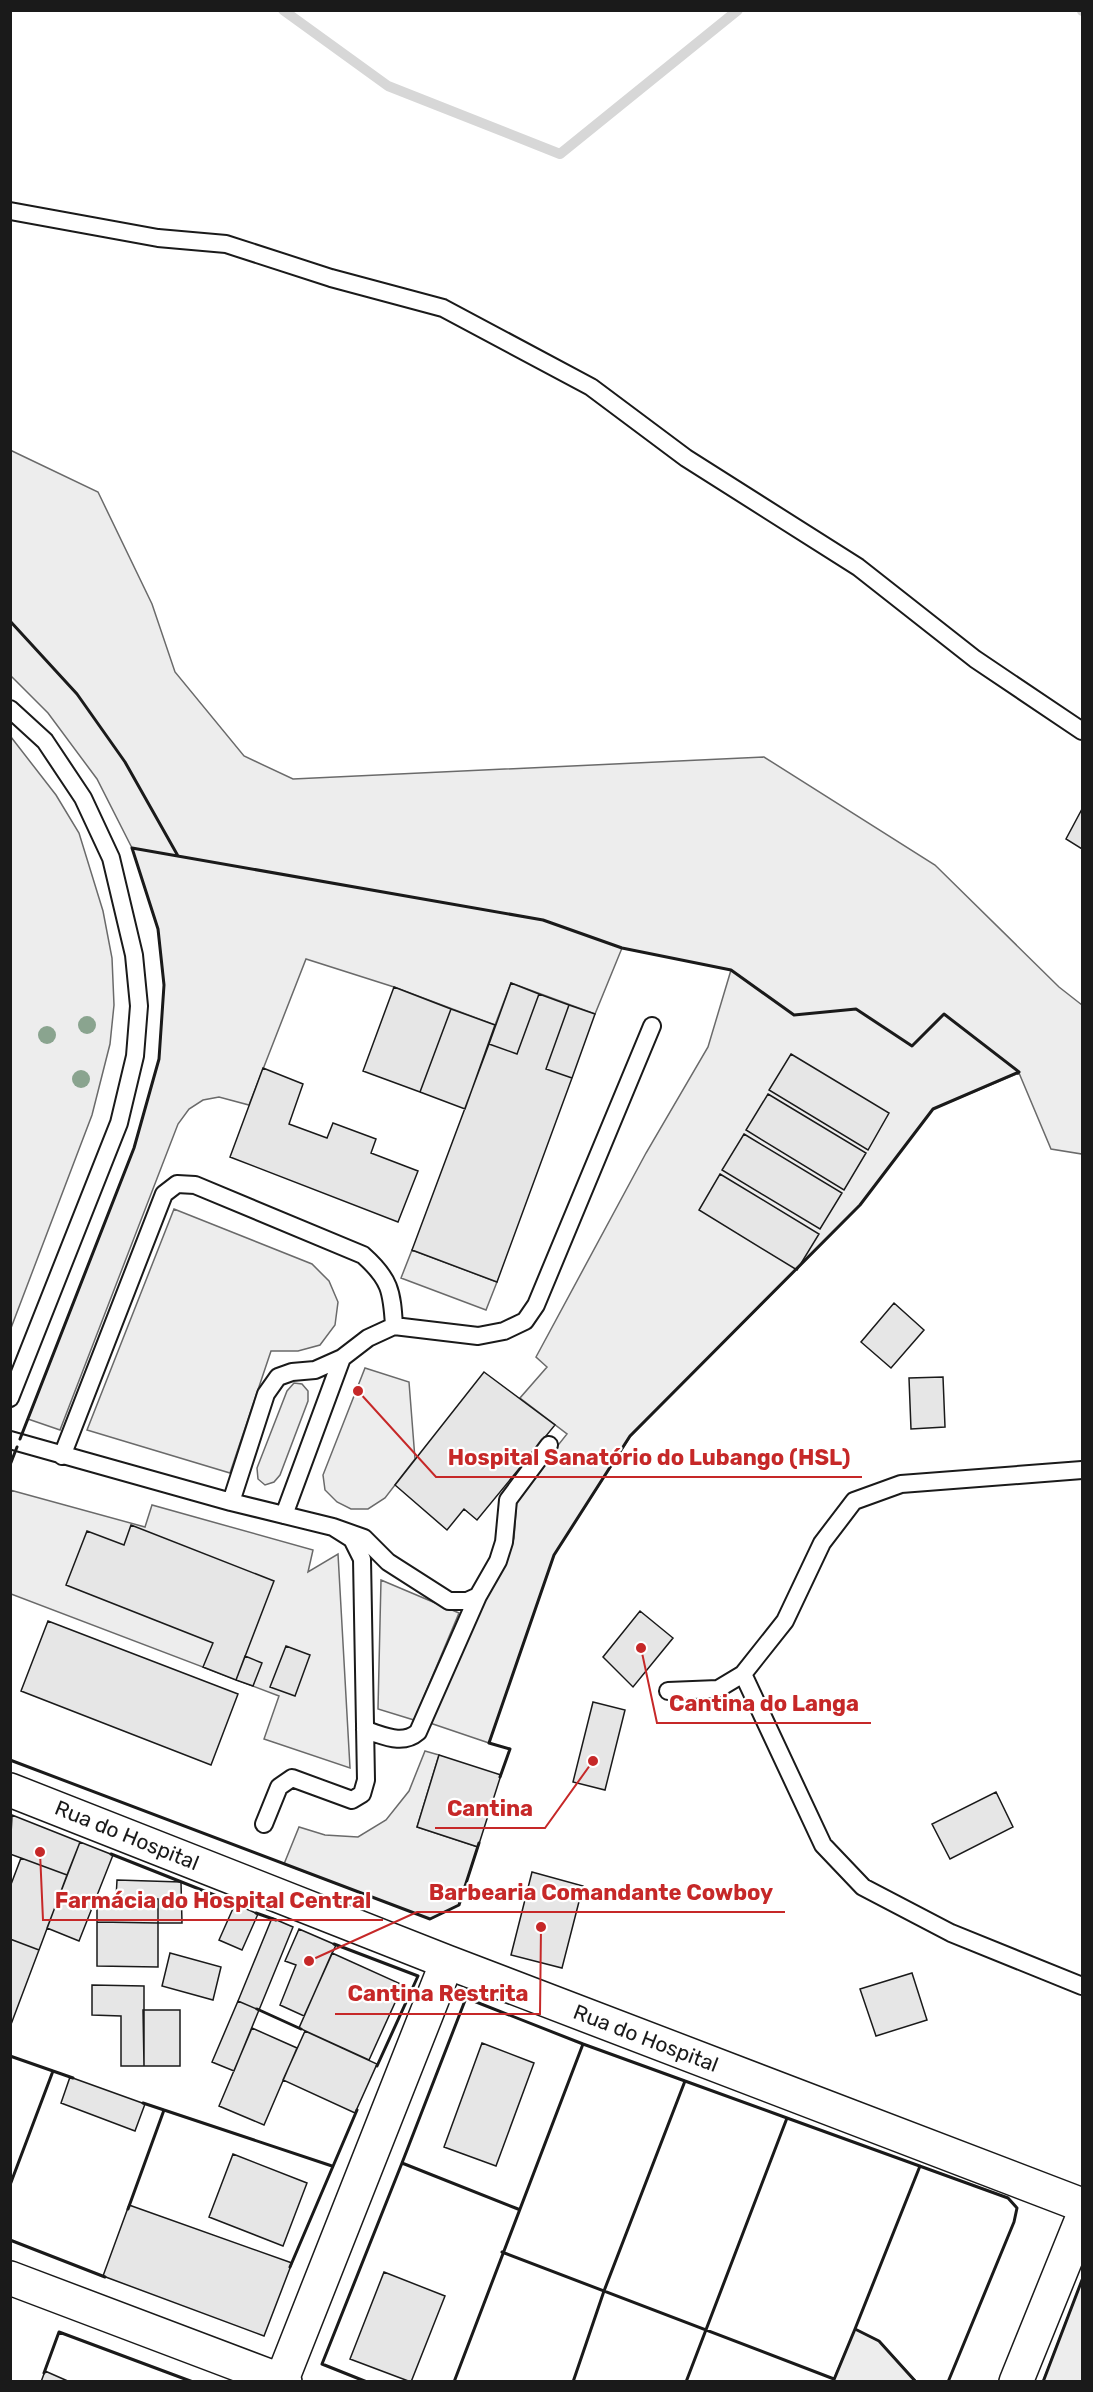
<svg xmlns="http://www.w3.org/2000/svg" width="1093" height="2392" viewBox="0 0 1093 2392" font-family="Rubik,sans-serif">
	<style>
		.built { fill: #ededed; stroke: #6a6a6a; stroke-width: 1.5 }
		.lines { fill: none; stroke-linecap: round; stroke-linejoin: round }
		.stream { stroke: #d7d7d7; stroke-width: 10 }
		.building { fill: #e6e6e6; stroke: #1a1a1a; stroke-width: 1.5 }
		.service-casing { stroke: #1a1a1a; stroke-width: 20 }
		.minor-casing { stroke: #1a1a1a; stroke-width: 36 }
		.service { stroke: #fff; stroke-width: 16 }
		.minor { stroke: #fff; stroke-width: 33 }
		.wall { stroke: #1a1a1a; stroke-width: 3 }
		.tree { fill: #8aa48f }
		.labels { text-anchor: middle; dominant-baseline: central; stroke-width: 4.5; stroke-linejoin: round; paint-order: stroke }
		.street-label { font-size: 21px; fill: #1a1a1a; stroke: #fff }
		.leader { fill: none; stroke: #c62828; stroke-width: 2 }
		.callout-dot { fill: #c62828; stroke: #fff; stroke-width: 2 }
		.callout-label { font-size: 22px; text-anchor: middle; font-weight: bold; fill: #c62828; stroke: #fff; stroke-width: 4.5; stroke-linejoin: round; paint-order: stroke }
	</style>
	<rect width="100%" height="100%" fill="#fff"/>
	<path class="built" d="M 10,450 L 98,492 L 152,604 L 175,672 L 244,756 L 293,779 L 764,757 L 935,865 L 1059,987 L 1082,1005 L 1082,1154 L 1051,1149 L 1019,1073 L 933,1109 L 860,1205 L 630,1437 L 554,1555 L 489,1743 L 430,1723 L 484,1601 L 507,1561 L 514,1538 L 517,1497 L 567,1434 L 520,1398 L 547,1367 L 536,1357 L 646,1153 L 708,1047 L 731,970 L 622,948 L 595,1014 L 511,983 L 495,1025 L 394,987 L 306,959 L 249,1105 L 219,1097 L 203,1100 L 189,1109 L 178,1124 L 60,1430 L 28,1419 L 134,1148 L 159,1059 L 164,985 L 158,929 L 132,848 L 97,779 L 48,713 L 11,676 Z
		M 11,737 L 56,795 L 79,833 L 103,911 L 112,958 L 114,1005 L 110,1044 L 92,1115 L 11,1328 Z
		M 174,1209 L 312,1264 L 329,1281 L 338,1302 L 335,1325 L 320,1345 L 298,1351 L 271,1351 L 230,1473 L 87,1430 Z
		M 412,1250 L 497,1282 L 486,1310 L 401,1278 Z
		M 365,1368 L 409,1382 L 415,1459 L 385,1498 L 368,1509 L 351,1509 L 337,1502 L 325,1490 L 323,1475 Z
		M 294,1383 L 302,1384 L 308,1391 L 308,1401 L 280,1475 L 274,1482 L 265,1485 L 258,1479 L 257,1468 L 287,1391 Z
		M 10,1490 L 145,1527 L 152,1505 L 313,1550 L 308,1572 L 338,1554 L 350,1768 L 264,1739 L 279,1696 L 11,1594 Z
		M 381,1580 L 459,1613 L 414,1720 L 378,1709 Z
		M 425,1751 L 439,1755 L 417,1827 L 478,1847 L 459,1905 L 430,1919 L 284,1864 L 299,1827 L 325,1835 L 358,1837 L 386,1820 L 409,1791 Z
		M 1082,2280 L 1082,2381 L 1043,2381 Z
		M 855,2329 L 879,2341 L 916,2381 L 833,2381 Z"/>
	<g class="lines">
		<path class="stream" d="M 283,10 L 388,86 L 560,154 L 738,10
			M 1082,10 L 1082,11"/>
	</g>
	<path class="building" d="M 1082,809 L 1082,849 L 1066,839 Z
		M 511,983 L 539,994 L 517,1054 L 489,1044 Z
		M 394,987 L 451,1009 L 420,1092 L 363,1071 Z
		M 539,994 L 569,1005 L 546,1069 L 572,1078 L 497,1282 L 412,1250 L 489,1044 L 517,1054 Z
		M 569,1005 L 595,1014 L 572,1078 L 546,1069 Z
		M 451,1009 L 495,1025 L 465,1109 L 420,1092 Z
		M 791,1054 L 889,1113 L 868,1150 L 769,1090 Z
		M 263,1068 L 303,1084 L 289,1124 L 327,1138 L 333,1123 L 376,1139 L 371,1153 L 418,1171 L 398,1222 L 230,1157 Z
		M 768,1094 L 866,1153 L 844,1190 L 746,1130 Z
		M 744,1134 L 842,1193 L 820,1229 L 722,1170 Z
		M 720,1174 L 819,1234 L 797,1270 L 699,1210 Z
		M 894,1303 L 924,1330 L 891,1368 L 861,1342 Z
		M 484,1372 L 555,1425 L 477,1520 L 464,1509 L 447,1530 L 395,1485 Z
		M 943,1377 L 945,1427 L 911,1429 L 909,1378 Z
		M 131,1525 L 274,1581 L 236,1680 L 203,1667 L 213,1643 L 66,1585 L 87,1531 L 124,1545 Z
		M 640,1611 L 673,1638 L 633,1687 L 603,1657 Z
		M 48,1621 L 238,1694 L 211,1765 L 21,1691 Z
		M 286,1646 L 310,1655 L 295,1696 L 270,1687 Z
		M 245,1656 L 262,1663 L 253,1686 L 236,1680 Z
		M 593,1702 L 625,1710 L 605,1790 L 573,1782 Z
		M 439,1755 L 501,1775 L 478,1847 L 417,1827 Z
		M 996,1792 L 1013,1827 L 950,1859 L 932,1824 Z
		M 12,1815 L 80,1842 L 67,1875 L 10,1854 Z
		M 80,1842 L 113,1855 L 79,1941 L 47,1928 Z
		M 21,1858 L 67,1875 L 39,1950 L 10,1939 L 10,1887 Z
		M 532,1872 L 583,1886 L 562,1968 L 511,1955 Z
		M 117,1880 L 181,1882 L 182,1923 L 158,1923 L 158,1899 L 116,1899 Z
		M 97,1898 L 158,1899 L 158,1923 L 97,1922 Z
		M 235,1904 L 258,1914 L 242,1950 L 219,1940 Z
		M 272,1918 L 293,1927 L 259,2010 L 238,2001 Z
		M 97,1922 L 158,1923 L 158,1967 L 97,1966 Z
		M 299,1929 L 336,1945 L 304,2016 L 280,2005 L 296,1965 L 285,1961 Z
		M 10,1939 L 39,1950 L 10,2027 Z
		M 170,1953 L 221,1967 L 213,2000 L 162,1986 Z
		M 332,1953 L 403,1985 L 369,2060 L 299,2028 Z
		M 912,1973 L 927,2020 L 876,2036 L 860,1989 Z
		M 92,1985 L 144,1986 L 144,2066 L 121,2066 L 121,2016 L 92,2015 Z
		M 238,2001 L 259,2010 L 234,2071 L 212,2062 Z
		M 143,2010 L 180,2010 L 180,2066 L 144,2066 Z
		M 252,2028 L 297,2048 L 264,2125 L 219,2106 Z
		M 305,2031 L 377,2064 L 355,2113 L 283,2080 Z
		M 482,2043 L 534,2063 L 496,2166 L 444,2147 Z
		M 70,2077 L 145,2104 L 135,2131 L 61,2103 Z
		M 233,2154 L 307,2183 L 283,2246 L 209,2217 Z
		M 129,2205 L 292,2263 L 264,2336 L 103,2276 Z
		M 384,2272 L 445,2296 L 411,2382 L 350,2359 Z
		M 45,2371 L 70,2382 L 41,2382 Z"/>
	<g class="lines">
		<g class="service-casing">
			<path id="service" d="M 10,211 L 158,238 L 226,244 L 331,278 L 443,308 L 591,387 L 686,458 L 858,567 L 975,659 L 1082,731
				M 10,709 L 45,741 L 83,798 L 111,858 L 134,955 L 139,1006 L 135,1056 L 119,1123 L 10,1398
				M 10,1440 L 231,1502 L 333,1527
				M 62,1456 L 164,1194 L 177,1184 L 195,1185 L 363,1255 C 390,1279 392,1291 394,1326
				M 231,1502 L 266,1394 L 278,1377 L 292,1372 L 315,1370 L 342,1358
				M 284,1515 L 342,1358 L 368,1338 L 394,1326 L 478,1336 L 504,1331 L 525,1321 L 536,1305 L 652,1026
				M 743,1674 L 823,1845 L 863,1887 L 951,1933 L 1082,1986
				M 668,1691 L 718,1689 L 743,1674 L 785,1621 L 822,1543 L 854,1501 L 901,1484 L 1082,1470
				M 365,1730 C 383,1735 402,1746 418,1732 L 478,1596 L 498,1561 L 504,1542 L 508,1500 L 549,1445
				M 264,1824 L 279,1787 L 292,1778 L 352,1800 L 362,1794 L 366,1780 L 362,1559 L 352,1539 L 333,1527 L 364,1538 L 388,1562 L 449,1601 L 467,1601 L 478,1596"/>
		</g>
		<g class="minor-casing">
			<path id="minor" d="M 10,1790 L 447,1962 L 1082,2205
				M 10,2278 L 285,2382
				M 281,2382 L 447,1962
				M 1016,2382 L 1082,2219"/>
		</g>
		<use href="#service" class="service"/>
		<use href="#minor" class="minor"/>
		<path class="wall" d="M 10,621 L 77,694 L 125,762 L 178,856
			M 20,1439 L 134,1148 L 159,1059 L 164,985 L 158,929 L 132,848 L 543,920 L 622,948 L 731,970 L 794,1015 L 856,1009 L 912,1046 L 944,1014 L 1019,1072 L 933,1109 L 860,1205 L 630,1436 L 554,1555 L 489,1743 L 510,1749 L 500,1777
			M 10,1465 L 17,1447
			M 10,1760 L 430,1919 L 459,1905 L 479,1843
			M 111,1854 L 237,1904
			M 256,1913 L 276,1920
			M 334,1944 L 418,1976 L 377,2066
			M 257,2009 L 301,2029
			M 10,2056 L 73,2078
			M 685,2081 L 787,2118 L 686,2382
			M 143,2103 L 332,2166
			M 787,2118 L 1008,2198 L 1017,2208 L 1014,2222 L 948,2382
			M 402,2163 L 466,1998 L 583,2044 L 454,2382
			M 10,2185 L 53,2071
			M 128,2209 L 164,2110
			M 10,2240 L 105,2277
			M 502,2252 L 834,2379
			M 290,2267 L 357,2110
			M 855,2329 L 920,2166
			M 44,2373 L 59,2332 L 193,2382
			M 367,2382 L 322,2364 L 402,2163 L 518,2209
			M 573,2382 L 604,2291 L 685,2081 L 583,2044
			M 833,2382 L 855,2329 L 879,2341 L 916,2382
			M 1043,2382 L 1082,2280"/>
	</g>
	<g class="tree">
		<circle cx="87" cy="1025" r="9"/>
		<circle cx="47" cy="1035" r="9"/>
		<circle cx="81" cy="1079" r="9"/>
	</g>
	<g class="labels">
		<g class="street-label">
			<text transform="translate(127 1835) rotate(22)">Rua do Hospital</text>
			<text transform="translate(646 2038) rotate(21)">Rua do Hospital</text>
		</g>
	</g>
	<path class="leader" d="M358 1391L436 1477H862M641 1648L657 1723H871M593 1761L545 1828H435M309 1961L417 1912H785M40 1852L43 1920H383M541 1927L540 2014H335"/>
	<g class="callout-dot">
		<circle cx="358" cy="1391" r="6"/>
		<circle cx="641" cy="1648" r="6"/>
		<circle cx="593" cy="1761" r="6"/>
		<circle cx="309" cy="1961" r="6"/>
		<circle cx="40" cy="1852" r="6"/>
		<circle cx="541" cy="1927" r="6"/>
	</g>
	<g class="callout-label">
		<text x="649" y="1465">Hospital Sanatório do Lubango (HSL)</text>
		<text x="764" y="1711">Cantina do Langa</text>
		<text x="490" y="1816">Cantina</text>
		<text x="601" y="1900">Barbearia Comandante Cowboy</text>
		<text x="213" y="1908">Farmácia do Hospital Central</text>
		<text x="438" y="2001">Cantina Restrita</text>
	</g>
	<rect width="1093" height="2392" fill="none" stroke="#1a1a1a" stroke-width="24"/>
</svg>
